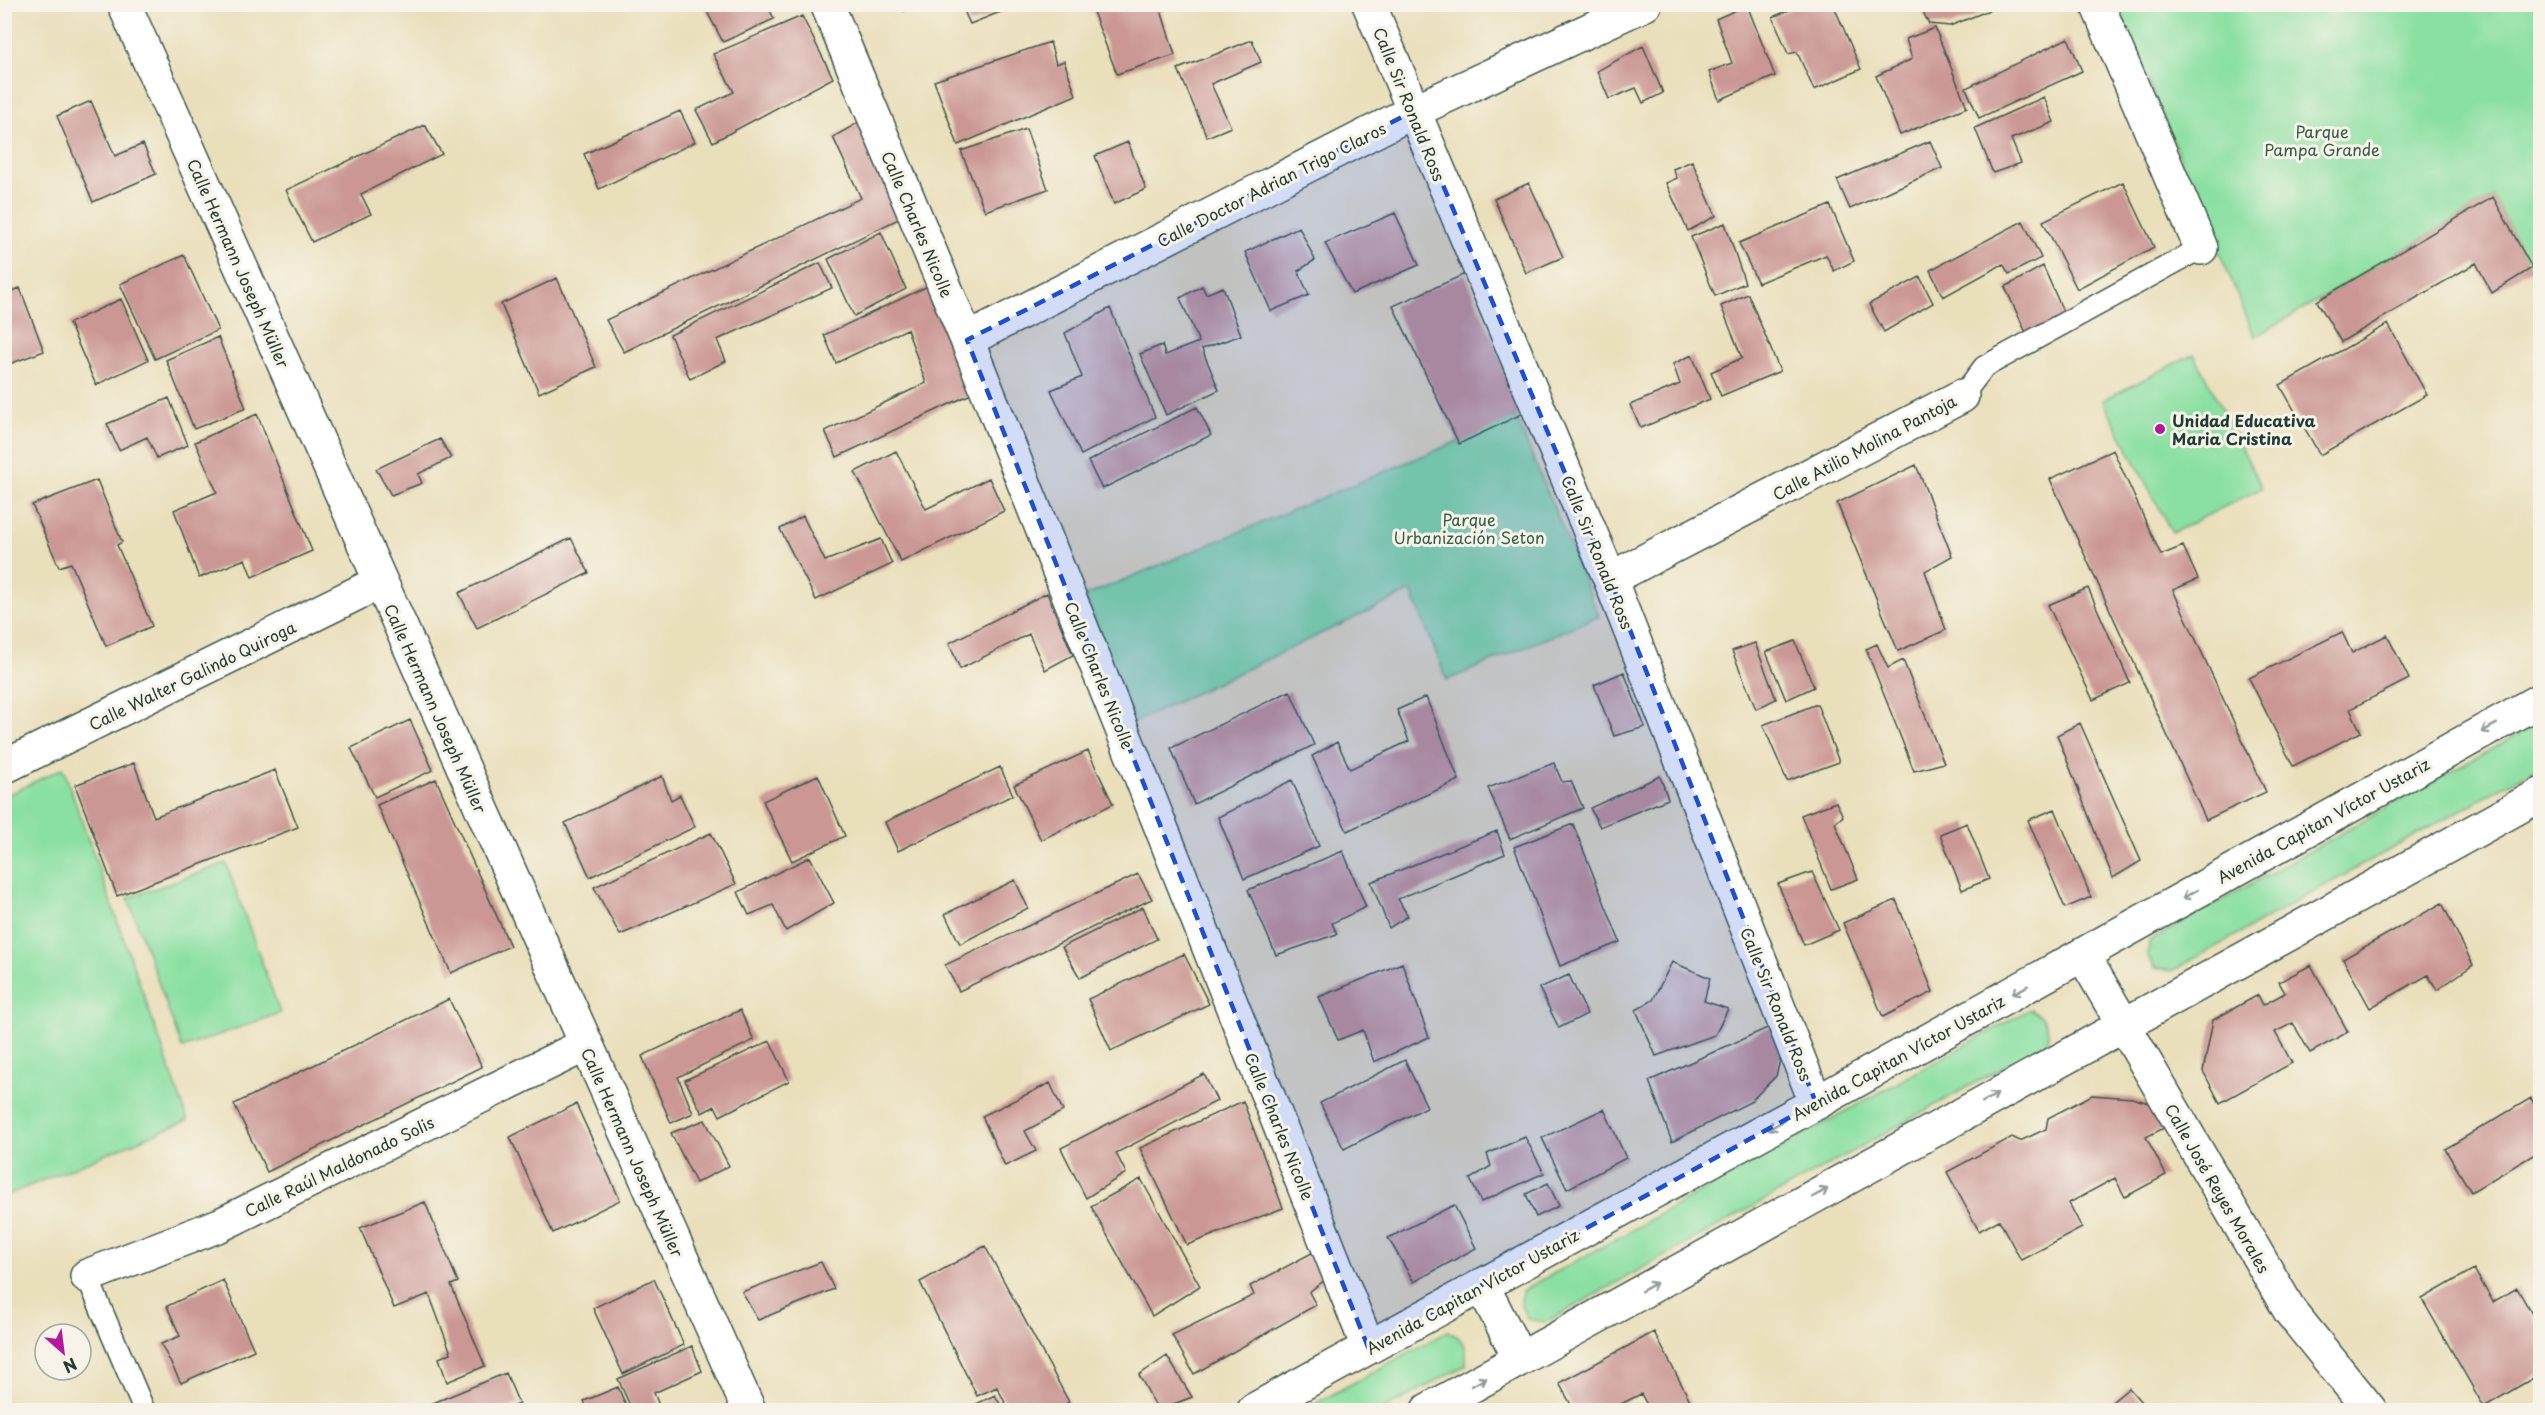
<svg xmlns="http://www.w3.org/2000/svg" width="2545" height="1415" viewBox="0 0 2545 1415" font-family="'Playpen Sans',sans-serif">
	<style>
		.green { fill: #8ae0a2; stroke: #548e6b; stroke-width: 1.5 }
		.building { fill: #cb9794 }
		.lines { fill: none; stroke-linecap: round; stroke-linejoin: round }
		.lane-casing { stroke: #3d5548; stroke-width: 24 }
		.street-casing { stroke: #3d5548; stroke-width: 36 }
		.secondary-casing { stroke: #3d5548; stroke-width: 36 }
		.primary-casing { stroke: #3d5548; stroke-width: 36 }
		.lane { stroke: #fff; stroke-width: 21 }
		.street { stroke: #fff; stroke-width: 33 }
		.secondary { stroke: #fff; stroke-width: 33 }
		.primary { stroke: #fff; stroke-width: 33 }
		.oneway { stroke: #8f9e9a }
		.marked { fill: #1d4ed8; fill-opacity: 0.2; stroke: #1d4ed8; stroke-width: 4.5; stroke-dasharray: 12 8; stroke-linejoin: round }
		.poi-dot { fill: #b5179e; stroke: #f7f3e8; stroke-width: 2 }
		.labels { text-anchor: middle; dominant-baseline: central; stroke-width: 6; stroke-linejoin: round; paint-order: stroke }
		.street-label { font-size: 16px; fill: #1f3d34; stroke: #f7f3e8 }
		.park-label { font-size: 16px; fill: #345e4a; stroke: #f7f3e8 }
		.poi-label { font-size: 16px; font-weight: bold; fill: #1f3d34; stroke: #f7f3e8; text-anchor: start }
	</style>
	<rect width="100%" height="100%" fill="#f7f3e8"/>
	<filter id="ink" filterUnits="userSpaceOnUse"><feTurbulence type="fractalNoise" baseFrequency=".0167" numOctaves="2"/><feDisplacementMap in="SourceGraphic" scale="12" xChannelSelector="R" yChannelSelector="G"/><feConvolveMatrix kernelMatrix="1 2 1 2 8 2 1 2 1" color-interpolation-filters="sRGB"/></filter>
	<filter id="wash" filterUnits="userSpaceOnUse"><feTurbulence type="fractalNoise" baseFrequency=".008" numOctaves="4" result="noise"/><feDisplacementMap in="SourceGraphic" scale="24" xChannelSelector="R" yChannelSelector="G"/><feGaussianBlur stdDeviation="1.35" result="paint"/><feColorMatrix in="noise" values="0 0 0 0 0 0 0 0 0 0 0 0 0 0 0 0 0 1.4 0 .05"/><feComposite in="paint" operator="in"/></filter>
	<g filter="url(#wash)">
		<rect width="100%" height="100%" fill="#eadfbb"/>
		<path class="green" d="M 2116,5 L 2540,5 L 2540,285 L 2493,197 L 2255,337 Z
			M 2194,354 L 2262,488 L 2172,533 L 2103,400 Z
			M 1516,417 L 1599,616 L 1447,680 L 1411,591 L 1135,722 L 1085,596 Z
			M 2540,722 L 2540,766 L 2172,971 L 2155,968 L 2148,956 L 2149,941 Z
			M 63,768 L 188,1120 L 5,1196 L 5,796 Z
			M 226,863 L 280,1013 L 182,1048 L 128,898 Z
			M 2030,1009 C 2046,1017 2049,1025 2048,1042 L 1546,1322 L 1528,1319 L 1521,1306 L 1522,1291 Z
			M 1448,1331 C 1464,1339 1467,1347 1466,1365 L 1382,1410 L 1304,1410 Z"/>
		<g id="blocks">
			<path class="building" d="M 703,4 L 767,4 L 774,19 L 723,42 Z
				M 902,4 L 921,4 L 921,5 L 904,11 Z
				M 961,4 L 1018,4 L 1018,5 L 970,24 Z
				M 1090,4 L 1159,4 L 1175,55 L 1117,74 Z
				M 1803,4 L 1833,4 L 1861,69 L 1814,90 L 1797,52 L 1788,54 L 1773,17 Z
				M 1919,4 L 2002,4 L 2002,5 L 1950,26 L 1929,24 Z
				M 1747,5 L 1775,76 L 1719,100 L 1709,72 L 1732,63 L 1716,19 Z
				M 802,16 L 833,78 L 713,142 L 696,110 L 734,92 L 713,54 Z
				M 1935,28 L 1967,107 L 1900,135 L 1876,76 L 1912,59 L 1906,39 Z
				M 2068,38 L 2082,71 L 1979,118 L 1966,88 Z
				M 1252,40 L 1261,62 L 1211,84 L 1231,127 L 1207,137 L 1178,69 Z
				M 1050,42 L 1056,64 L 1064,61 L 1076,95 L 958,145 L 934,81 Z
				M 1643,46 L 1663,93 L 1643,103 L 1636,88 L 1609,99 L 1597,71 Z
				M 2044,97 L 2054,122 L 2011,139 L 2021,163 L 1993,173 L 1975,128 Z
				M 91,101 L 115,156 L 143,144 L 156,174 L 93,202 L 57,116 Z
				M 680,111 L 695,142 L 599,189 L 584,154 Z
				M 868,117 L 909,214 L 624,352 L 606,320 L 861,198 L 833,137 Z
				M 425,125 L 442,154 L 361,194 L 371,214 L 312,242 L 286,190 Z
				M 1026,129 L 1048,189 L 985,211 L 961,151 Z
				M 1930,141 L 1942,168 L 1850,209 L 1837,180 Z
				M 1128,142 L 1146,189 L 1114,204 L 1095,156 Z
				M 1692,161 L 1716,216 L 1688,231 L 1666,183 L 1677,178 L 1673,169 Z
				M 2123,182 L 2154,247 L 2077,289 L 2043,221 Z
				M 1529,183 L 1563,257 L 1526,273 L 1494,199 Z
				M 2493,197 L 2532,268 L 2492,293 L 2476,263 L 2341,342 L 2317,301 Z
				M 1830,205 L 1854,261 L 1834,271 L 1826,255 L 1758,283 L 1739,243 Z
				M 1395,213 L 1419,265 L 1352,294 L 1325,243 Z
				M 2023,221 L 2041,258 L 2009,274 L 2003,264 L 1943,297 L 1930,270 Z
				M 1725,223 L 1745,283 L 1715,296 L 1691,237 Z
				M 1299,227 L 1315,260 L 1298,271 L 1309,295 L 1271,311 L 1245,252 Z
				M 881,232 L 906,289 L 854,316 L 828,259 Z
				M 184,255 L 218,330 L 155,359 L 120,284 Z
				M 820,263 L 832,288 L 717,340 L 726,361 L 690,379 L 670,335 Z
				M 2043,266 L 2066,318 L 2028,337 L 2005,287 Z
				M 1465,274 L 1524,413 L 1459,444 L 1393,306 Z
				M 1920,277 L 1933,303 L 1884,332 L 1869,304 Z
				M 557,278 L 596,367 L 539,393 L 501,304 Z
				M 928,286 L 971,394 L 837,457 L 825,431 L 926,383 L 907,329 L 836,363 L 824,335 Z
				M 1202,286 L 1206,294 L 1223,287 L 1241,335 L 1202,349 L 1219,390 L 1166,415 L 1140,354 L 1162,345 L 1165,355 L 1199,342 L 1180,298 Z
				M 20,288 L 44,351 L 4,366 L 4,294 Z
				M 1748,294 L 1780,371 L 1721,396 L 1711,372 L 1742,358 L 1721,306 Z
				M 121,299 L 148,360 L 96,385 L 69,323 Z
				M 1110,308 L 1155,417 L 1081,455 L 1051,390 L 1082,377 L 1065,333 Z
				M 2388,324 L 2427,395 L 2320,455 L 2280,385 Z
				M 218,337 L 246,408 L 194,429 L 166,360 Z
				M 1692,355 L 1710,399 L 1641,428 L 1630,405 L 1680,384 L 1673,364 Z
				M 169,398 L 188,445 L 157,458 L 147,437 L 119,450 L 107,424 Z
				M 1197,407 L 1211,435 L 1102,489 L 1088,461 Z
				M 257,414 L 312,551 L 252,577 L 245,559 L 199,578 L 174,510 L 217,492 L 195,442 Z
				M 440,439 L 451,458 L 418,474 L 422,483 L 391,495 L 376,469 Z
				M 2113,450 L 2161,555 L 2183,546 L 2198,579 L 2173,590 L 2266,792 L 2206,820 L 2050,479 Z
				M 896,451 L 926,509 L 989,478 L 1004,511 L 901,562 L 855,472 Z
				M 1916,465 L 1952,556 L 1925,571 L 1946,630 L 1898,651 L 1837,503 Z
				M 97,480 L 122,542 L 117,545 L 152,626 L 106,646 L 71,563 L 59,567 L 32,505 Z
				M 803,516 L 825,561 L 881,539 L 892,564 L 816,600 L 780,529 Z
				M 571,538 L 589,573 L 477,628 L 459,593 Z
				M 2088,588 L 2130,683 L 2093,700 L 2048,605 Z
				M 1047,593 L 1073,655 L 1045,670 L 1029,634 L 960,669 L 949,643 Z
				M 2342,632 L 2352,653 L 2387,635 L 2409,679 L 2350,709 L 2361,732 L 2293,766 L 2249,678 Z
				M 1795,641 L 1814,687 L 1786,700 L 1766,652 Z
				M 1755,643 L 1776,699 L 1756,709 L 1732,651 Z
				M 1877,644 L 1888,668 L 1903,660 L 1944,763 L 1914,771 L 1866,649 Z
				M 1624,672 L 1645,727 L 1614,736 L 1594,685 Z
				M 1290,691 L 1314,745 L 1194,804 L 1171,748 Z
				M 1426,697 L 1459,780 L 1347,831 L 1312,756 L 1337,742 L 1350,769 L 1409,741 L 1397,710 Z
				M 1817,704 L 1839,762 L 1787,781 L 1763,725 Z
				M 410,720 L 433,770 L 375,797 L 351,748 Z
				M 2080,723 L 2141,861 L 2113,878 L 2057,735 Z
				M 1088,751 L 1113,804 L 1041,840 L 1014,785 Z
				M 134,763 L 154,817 L 275,770 L 298,827 L 117,896 L 75,785 Z
				M 1554,763 L 1562,782 L 1571,781 L 1583,808 L 1510,839 L 1488,788 Z
				M 1000,767 L 1013,795 L 898,851 L 885,822 Z
				M 818,775 L 845,836 L 792,861 L 763,801 Z
				M 662,776 L 671,800 L 680,795 L 695,827 L 590,877 L 565,823 Z
				M 1660,776 L 1668,799 L 1600,827 L 1590,808 Z
				M 436,779 L 510,946 L 451,973 L 377,805 Z
				M 1292,780 L 1319,846 L 1244,879 L 1218,817 Z
				M 1836,802 L 1843,816 L 1835,823 L 1858,879 L 1831,889 L 1801,815 Z
				M 2055,809 L 2091,897 L 2065,908 L 2028,820 Z
				M 1967,823 L 1989,879 L 1962,890 L 1940,834 Z
				M 1573,824 L 1620,942 L 1560,966 L 1514,847 Z
				M 1497,831 L 1505,854 L 1398,899 L 1408,916 L 1389,928 L 1371,882 Z
				M 711,833 L 736,884 L 620,935 L 594,887 Z
				M 1343,851 L 1366,907 L 1332,923 L 1337,934 L 1276,955 L 1248,890 Z
				M 810,857 L 834,903 L 786,931 L 773,905 L 749,915 L 738,892 Z
				M 1812,872 L 1839,930 L 1804,945 L 1778,884 Z
				M 1138,874 L 1152,899 L 959,991 L 945,965 Z
				M 1015,880 L 1028,908 L 960,944 L 945,914 Z
				M 1896,900 L 1933,992 L 1883,1017 L 1843,923 Z
				M 2442,903 L 2473,965 L 2437,990 L 2428,975 L 2370,1008 L 2343,959 Z
				M 1143,907 L 1157,939 L 1080,978 L 1062,947 Z
				M 1184,954 L 1209,1004 L 1111,1051 L 1088,999 Z
				M 1672,962 L 1710,978 L 1704,1001 L 1728,1009 L 1715,1035 L 1656,1056 L 1636,1010 L 1653,1000 Z
				M 1402,963 L 1429,1037 L 1374,1062 L 1363,1030 L 1338,1040 L 1319,997 Z
				M 2311,965 L 2348,1032 L 2310,1053 L 2293,1023 L 2275,1032 L 2292,1063 L 2220,1103 L 2203,1071 L 2213,1020 L 2258,995 L 2263,1005 L 2285,993 L 2279,982 Z
				M 1569,975 L 1587,1014 L 1559,1028 L 1539,988 Z
				M 449,999 L 482,1067 L 267,1172 L 234,1104 Z
				M 740,1010 L 754,1040 L 678,1077 L 693,1113 L 671,1123 L 642,1056 Z
				M 1774,1025 L 1784,1045 L 1776,1076 L 1750,1102 L 1672,1142 L 1649,1081 Z
				M 770,1041 L 789,1081 L 720,1116 L 715,1106 L 702,1113 L 685,1080 Z
				M 1405,1060 L 1427,1107 L 1344,1149 L 1320,1103 Z
				M 1204,1074 L 1217,1101 L 1116,1153 L 1126,1173 L 1086,1198 L 1061,1148 Z
				M 1050,1083 L 1063,1111 L 1025,1131 L 1036,1151 L 1005,1166 L 982,1116 Z
				M 2092,1095 L 2132,1098 L 2152,1104 L 2164,1128 L 2146,1137 L 2166,1175 L 2125,1197 L 2115,1178 L 2069,1203 L 2082,1228 L 2021,1260 L 1999,1220 L 1979,1231 L 1947,1172 L 2012,1137 L 2020,1141 L 2046,1129 L 2048,1118 Z
				M 2531,1098 L 2540,1115 L 2540,1151 L 2471,1192 L 2445,1149 Z
				M 1243,1101 L 1283,1208 L 1187,1245 L 1140,1148 Z
				M 576,1104 L 620,1200 L 553,1233 L 510,1137 Z
				M 1604,1109 L 1626,1158 L 1567,1189 L 1542,1138 Z
				M 705,1120 L 729,1166 L 696,1183 L 671,1133 Z
				M 1525,1137 L 1544,1173 L 1481,1202 L 1470,1179 L 1491,1166 L 1487,1154 Z
				M 1141,1179 L 1200,1286 L 1152,1316 L 1091,1206 Z
				M 1548,1183 L 1559,1206 L 1536,1217 L 1526,1194 Z
				M 425,1202 L 458,1282 L 451,1285 L 485,1366 L 447,1382 L 439,1358 L 451,1353 L 429,1294 L 394,1308 L 360,1228 Z
				M 1454,1205 L 1476,1248 L 1414,1282 L 1388,1238 Z
				M 985,1246 L 1069,1402 L 1056,1410 L 1009,1410 L 997,1387 L 977,1396 L 920,1282 Z
				M 1319,1249 L 1333,1274 L 1309,1292 L 1316,1305 L 1194,1374 L 1172,1335 L 1254,1295 L 1250,1286 Z
				M 821,1262 L 834,1289 L 758,1320 L 742,1292 Z
				M 2474,1269 L 2493,1302 L 2517,1288 L 2540,1328 L 2540,1374 L 2484,1407 L 2422,1299 Z
				M 654,1279 L 684,1345 L 623,1374 L 593,1308 Z
				M 223,1280 L 254,1350 L 181,1383 L 161,1344 L 180,1336 L 167,1306 Z
				M 1654,1332 L 1695,1410 L 1650,1410 L 1641,1394 L 1609,1410 L 1574,1410 L 1559,1383 Z
				M 692,1346 L 702,1371 L 654,1393 L 661,1410 L 632,1410 L 618,1379 Z
				M 1167,1356 L 1192,1397 L 1158,1410 L 1139,1375 Z
				M 506,1373 L 519,1404 L 503,1410 L 416,1410 Z
				M 618,1387 L 628,1410 L 588,1410 L 584,1401 Z
				M 2129,1388 L 2148,1410 L 2102,1410 Z
				M 995,1395 L 1003,1410 L 964,1410 Z"/>
		</g>
	</g>
	<g filter="url(#ink)">
		<use href="#blocks" fill-opacity="0" stroke="#3d5548" stroke-width="1.5"/>
		<g class="lines">
			<g class="lane-casing">
				<path id="lane" d="M 1962,396 L 1984,367 L 2201,248
					M 87,1276 L 144,1410"/>
			</g>
			<g class="street-casing">
				<path id="street" d="M 124,4 L 749,1410
					M 827,4 L 967,340 L 1368,1347
					M 1369,4 L 1610,579 L 1816,1103
					M 2097,4 L 2201,248
					M 967,340 L 1412,112 L 1645,4
					M 1610,579 L 1962,396
					M 4,767 L 380,582
					M 87,1276 L 220,1225 L 585,1045"/>
			</g>
			<g class="secondary-casing">
				<path id="secondary" d="M 2083,955 L 2290,1311 L 2370,1410"/>
			</g>
			<g class="primary-casing">
				<path id="primary" d="M 1482,1285 L 1520,1359
					M 1254,1410 L 1816,1103 L 2540,700
					M 1428,1410 L 2540,795"/>
			</g>
			<use href="#lane" class="lane"/>
			<use href="#street" class="street"/>
			<use href="#secondary" class="secondary"/>
			<use href="#primary" class="primary"/>
		</g>
		<defs><path id="oneway-shaft" d="M-6 0H5M1.5-3L5.5 0L1.5 3" fill="none" stroke-width="1.6" stroke-linecap="round" stroke-linejoin="round" transform="scale(1.5)"/></defs>
		<g class="oneway">
			<use href="#oneway-shaft" transform="translate(2489 728) rotate(151)"/>
			<use href="#oneway-shaft" transform="translate(2190 894) rotate(151)"/>
			<use href="#oneway-shaft" transform="translate(2020 990) rotate(151)"/>
			<use href="#oneway-shaft" transform="translate(1990 1098) rotate(-29)"/>
			<use href="#oneway-shaft" transform="translate(1776 1125) rotate(151)"/>
			<use href="#oneway-shaft" transform="translate(1820 1193) rotate(-29)"/>
			<use href="#oneway-shaft" transform="translate(1649 1287) rotate(-29)"/>
			<use href="#oneway-shaft" transform="translate(1479 1382) rotate(-29)"/>
		</g>
	</g>
	<path class="marked" d="M 1412,112 L 1610,579 L 1816,1103 L 1368,1347 L 967,340 Z"/>
	<circle class="poi-dot" cx="2160" cy="429" r="6"/>
	<g class="labels">
		<g class="street-label">
			<text transform="translate(1410 104) rotate(68)">Calle Sir Ronald Ross</text>
			<text transform="translate(1271 184) rotate(-27)">Calle Doctor Adrian Trigo Claros</text>
			<text transform="translate(918 224) rotate(67)">Calle Charles Nicolle</text>
			<text transform="translate(239 263) rotate(66)">Calle Hermann Joseph Müller</text>
			<text transform="translate(1864 447) rotate(-28)">Calle Atilio Molina Pantoja</text>
			<text transform="translate(1598 552) rotate(68)">Calle Sir Ronald Ross</text>
			<text transform="translate(192 675) rotate(-26)">Calle Walter Galindo Quiroga</text>
			<text transform="translate(1100 675) rotate(68)">Calle Charles Nicolle</text>
			<text transform="translate(436 708) rotate(66)">Calle Hermann Joseph Müller</text>
			<text transform="translate(2323 820) rotate(-29)">Avenida Capitan Víctor Ustariz</text>
			<text transform="translate(1777 1004) rotate(68)">Calle Sir Ronald Ross</text>
			<text transform="translate(1898 1057) rotate(-29)">Avenida Capitan Víctor Ustariz</text>
			<text transform="translate(1280 1126) rotate(68)">Calle Charles Nicolle</text>
			<text transform="translate(633 1152) rotate(66)">Calle Hermann Joseph Müller</text>
			<text transform="translate(339 1166) rotate(-26)">Calle Raúl Maldonado Solis</text>
			<text transform="translate(2218 1188) rotate(60)">Calle José Reyes Morales</text>
			<text transform="translate(1472 1291) rotate(-29)">Avenida Capitan Víctor Ustariz</text>
		</g>
		<g class="park-label">
			<text x="2322" y="131">Parque<tspan x="2322" dy="18">Pampa Grande</tspan></text>
			<text x="1469" y="519">Parque<tspan x="1469" dy="18">Urbanización Seton</tspan></text>
		</g>
		<g class="poi-label">
			<text x="2172" y="420">Unidad Educativa<tspan x="2172" dy="18">Maria Cristina</tspan></text>
		</g>
	</g>
	<rect width="2545" height="1415" fill="none" stroke="#f7f3e8" stroke-width="24"/>
	<g transform="translate(63 1352) rotate(152)"><circle r="28" fill="#f7f3e8" stroke="#a1aaa0" stroke-width="1.5"/>
	<path d="M0-4.5L10 22L0 15L-10 22Z" fill="#b5179e"/>
	<text y="-9" font-size="16" font-weight="bold" text-anchor="middle" fill="#1f3d34">N</text>
	</g>
</svg>
